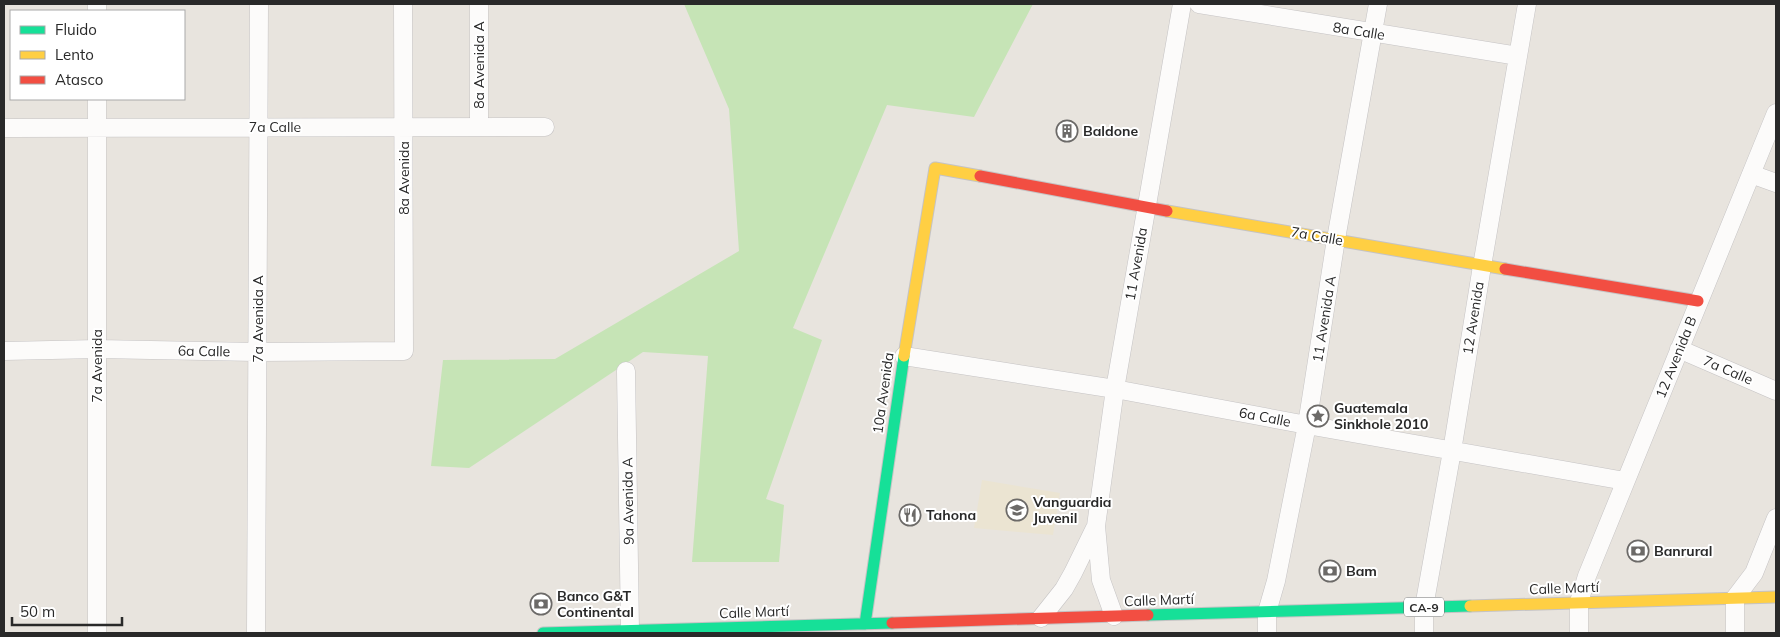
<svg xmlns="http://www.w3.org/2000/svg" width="1780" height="637" viewBox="0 0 1780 637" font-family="Mulish,sans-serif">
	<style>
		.education { fill: #ebe4d2 }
		.green { fill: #c6e4b6 }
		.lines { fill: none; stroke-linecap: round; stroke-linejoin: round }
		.street-casing { stroke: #c5c3c4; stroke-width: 19 }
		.fast-casing { stroke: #c5c3c4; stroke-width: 13 }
		.slow-casing { stroke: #c5c3c4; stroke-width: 13 }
		.jam-casing { stroke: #c5c3c4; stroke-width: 13 }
		.street { stroke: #fcfbfa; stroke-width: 18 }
		.fast { stroke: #16e098; stroke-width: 11 }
		.slow { stroke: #ffcf43; stroke-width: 11 }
		.jam { stroke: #f24e42; stroke-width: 11 }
		.labels { text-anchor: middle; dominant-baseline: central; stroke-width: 4; stroke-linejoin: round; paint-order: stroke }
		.shield { fill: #fff; stroke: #696969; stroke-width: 1 }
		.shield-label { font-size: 12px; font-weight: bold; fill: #292929 }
		.street-label { font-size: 14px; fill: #292929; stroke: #fff }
		.poi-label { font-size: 14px; font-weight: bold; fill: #292929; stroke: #fff; text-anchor: start }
	</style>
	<rect width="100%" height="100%" fill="#e8e4de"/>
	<path class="education" d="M 982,480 L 1060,493 L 1053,535 L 974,528 Z"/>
	<path class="green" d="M 684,4 L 1033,4 L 974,117 L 887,105 L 793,328 L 822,340 L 766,499 L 784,505 L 779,562 L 692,562 L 708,356 L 643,352 L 469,468 L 431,466 L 443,360 L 555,359 L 739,251 L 729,109 Z"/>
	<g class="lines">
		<g class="street-casing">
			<path id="street" d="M 97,4 L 97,11
				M 479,4 L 479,127
				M 1199,4 L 1518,56
				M 97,99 L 97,633
				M 4,128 L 545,127
				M 1751,174 L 1776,183
				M 1679,349 L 1776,391
				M 4,351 L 98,349 L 257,352 L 404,351 L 403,4
				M 904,356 L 1115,389 L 1307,425 L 1625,481
				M 626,371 L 630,631
				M 1114,616 L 1101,580 L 1096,526 L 1115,389 L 1182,4
				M 1041,618 L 1064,589 L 1073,573 L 1096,526
				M 256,633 L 259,4
				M 1267,633 L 1267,612 L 1276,581 L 1307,425 L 1336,239 L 1378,4
				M 1424,633 L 1424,607 L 1452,451 L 1482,266 L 1527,4
				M 1579,633 L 1579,602 L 1587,576 L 1776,113
				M 1735,633 L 1735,598 L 1754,573 L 1776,518"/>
		</g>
		<g class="fast-casing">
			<path id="fast" d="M 1148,615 L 1470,606
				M 865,624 L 904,356
				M 543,633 L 892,623"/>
		</g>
		<g class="slow-casing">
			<path id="slow" d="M 1167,211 L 1505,269
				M 904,356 L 935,168 L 980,176
				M 1470,606 L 1776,597"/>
		</g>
		<g class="jam-casing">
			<path id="jam" d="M 980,176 L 1167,211
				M 1505,269 L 1698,301
				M 892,623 L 1148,615"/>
		</g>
		<use href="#street" class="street"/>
		<use href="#fast" class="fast"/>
		<use href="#slow" class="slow"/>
		<use href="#jam" class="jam"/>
	</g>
	<defs>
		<g id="building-ring" transform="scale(1.125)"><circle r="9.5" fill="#fff" stroke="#6c6a68" stroke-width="1.5"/><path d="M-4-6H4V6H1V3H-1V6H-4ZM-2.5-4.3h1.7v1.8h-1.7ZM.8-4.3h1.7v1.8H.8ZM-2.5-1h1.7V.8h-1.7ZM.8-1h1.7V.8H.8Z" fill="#6c6a68"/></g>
		<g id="sight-ring" transform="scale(1.125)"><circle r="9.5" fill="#fff" stroke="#6c6a68" stroke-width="1.5"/><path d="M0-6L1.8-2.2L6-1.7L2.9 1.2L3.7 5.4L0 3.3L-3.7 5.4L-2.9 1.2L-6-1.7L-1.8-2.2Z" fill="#6c6a68"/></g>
		<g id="school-ring" transform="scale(1.125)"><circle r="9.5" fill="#fff" stroke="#6c6a68" stroke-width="1.5"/><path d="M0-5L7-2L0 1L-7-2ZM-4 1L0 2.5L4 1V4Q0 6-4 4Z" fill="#6c6a68"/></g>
		<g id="restaurant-ring" transform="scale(1.125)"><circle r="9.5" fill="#fff" stroke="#6c6a68" stroke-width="1.5"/><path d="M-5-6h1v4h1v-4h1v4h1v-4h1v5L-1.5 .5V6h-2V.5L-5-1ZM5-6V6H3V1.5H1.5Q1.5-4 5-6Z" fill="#6c6a68"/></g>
		<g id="bank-ring" transform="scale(1.125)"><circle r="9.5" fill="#fff" stroke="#6c6a68" stroke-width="1.5"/><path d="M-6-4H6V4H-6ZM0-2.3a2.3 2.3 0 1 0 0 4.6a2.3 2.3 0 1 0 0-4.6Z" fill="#6c6a68"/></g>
	</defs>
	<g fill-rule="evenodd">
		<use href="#building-ring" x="1067" y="131"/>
		<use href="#sight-ring" x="1318" y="416"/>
		<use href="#school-ring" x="1017" y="510"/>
		<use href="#restaurant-ring" x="910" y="515"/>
		<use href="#bank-ring" x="1638" y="551"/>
		<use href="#bank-ring" x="1330" y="571"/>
		<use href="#bank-ring" x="541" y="604"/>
	</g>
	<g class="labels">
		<rect class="shield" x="1404" y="597.5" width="40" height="19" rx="4"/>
		<g class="shield-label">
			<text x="1424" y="607">CA-9</text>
		</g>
		<g class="street-label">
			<text transform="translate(1359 31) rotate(9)">8a Calle</text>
			<text transform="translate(479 65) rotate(-90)">8a Avenida A</text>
			<text x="275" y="127">7a Calle</text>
			<text transform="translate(404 178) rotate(-90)">8a Avenida</text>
			<text transform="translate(1317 236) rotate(10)">7a Calle</text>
			<text transform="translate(1136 264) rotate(-80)">11 Avenida</text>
			<text transform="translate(1473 318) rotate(-81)">12 Avenida</text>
			<text transform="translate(258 319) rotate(-90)">7a Avenida A</text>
			<text transform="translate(1324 319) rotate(-81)">11 Avenida A</text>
			<text transform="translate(204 351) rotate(1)">6a Calle</text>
			<text transform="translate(1676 357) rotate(-68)">12 Avenida B</text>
			<text transform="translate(97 366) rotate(-90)">7a Avenida</text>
			<text transform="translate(1728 370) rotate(23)">7a Calle</text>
			<text transform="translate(883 393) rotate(-82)">10a Avenida</text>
			<text transform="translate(1265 417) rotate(11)">6a Calle</text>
			<text transform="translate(628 501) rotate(-91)">9a Avenida A</text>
			<text transform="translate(1564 588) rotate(-2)">Calle Martí</text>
			<text transform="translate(1159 600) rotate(-2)">Calle Martí</text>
			<text transform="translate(754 612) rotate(-2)">Calle Martí</text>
		</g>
		<g class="poi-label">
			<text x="1083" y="131">Baldone</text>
			<text x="1334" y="408">Guatemala<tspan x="1334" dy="16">Sinkhole 2010</tspan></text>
			<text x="1033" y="502">Vanguardia<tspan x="1033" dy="16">Juvenil</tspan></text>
			<text x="926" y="515">Tahona</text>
			<text x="1654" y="551">Banrural</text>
			<text x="1346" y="571">Bam</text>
			<text x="557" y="596">Banco G&amp;T<tspan x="557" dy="16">Continental</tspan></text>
		</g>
	</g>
	<rect width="1780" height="637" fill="none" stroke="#292929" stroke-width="10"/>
	<rect x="10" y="10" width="175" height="90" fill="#ffffff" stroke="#a9a9a9"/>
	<rect x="20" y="26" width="25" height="8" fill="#16e098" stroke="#a9a9a9"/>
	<text x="55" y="35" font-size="15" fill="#292929">Fluido</text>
	<rect x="20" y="51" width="25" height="8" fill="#ffcf43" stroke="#a9a9a9"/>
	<text x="55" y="60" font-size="15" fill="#292929">Lento</text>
	<rect x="20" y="76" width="25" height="8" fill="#f24e42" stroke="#a9a9a9"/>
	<text x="55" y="85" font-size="15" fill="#292929">Atasco</text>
	<path d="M12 617v8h110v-8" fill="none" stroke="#292929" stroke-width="2.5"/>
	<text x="20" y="617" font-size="15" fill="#292929" stroke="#ffffff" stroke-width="4" paint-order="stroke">50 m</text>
</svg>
